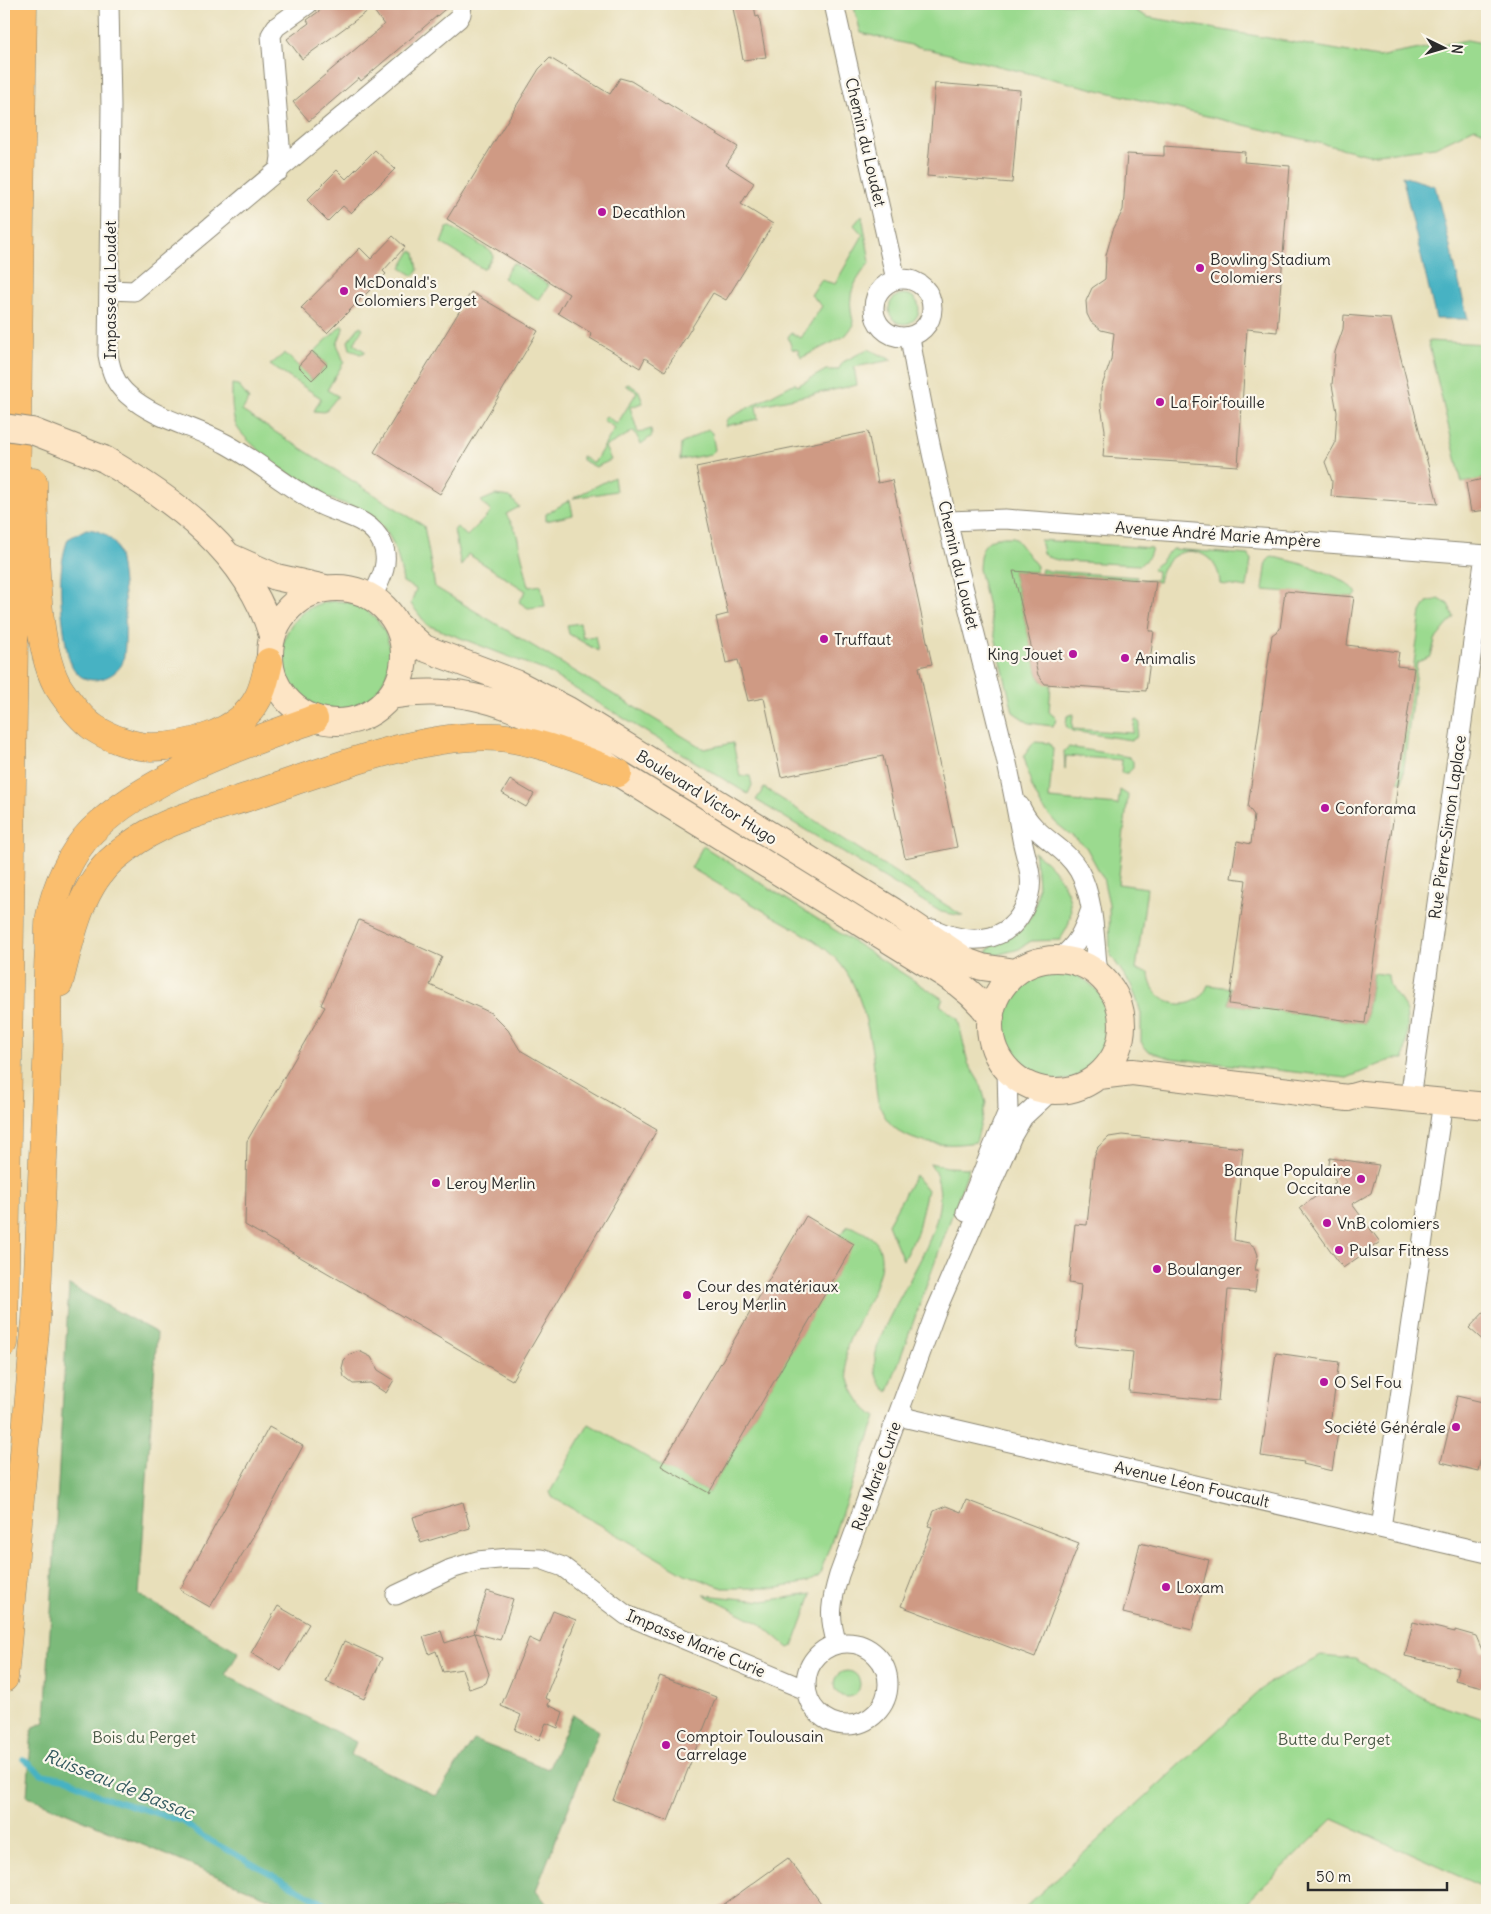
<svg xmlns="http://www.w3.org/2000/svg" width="1491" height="1914" viewBox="0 0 1491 1914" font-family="Delius,sans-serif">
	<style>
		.green { fill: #9bda8f; stroke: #63825d }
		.forest { fill: #7cba7a; stroke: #547252 }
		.water { fill: #46b2c3; stroke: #386e77 }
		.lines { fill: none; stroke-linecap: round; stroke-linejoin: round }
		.stream { stroke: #46b2c3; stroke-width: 5.5 }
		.building { fill: #cf9a84 }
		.street-casing { stroke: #8a8572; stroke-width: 21 }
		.secondary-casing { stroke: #8a8572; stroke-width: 28 }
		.highway-casing { stroke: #8a8572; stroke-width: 29 }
		.street { stroke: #fff; stroke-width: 19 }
		.secondary { stroke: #fde5c5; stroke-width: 26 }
		.highway { stroke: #fabe6e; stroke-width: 28 }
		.secondary-bridge-casing { stroke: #8a8572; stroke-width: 28; stroke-linecap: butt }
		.secondary-bridge { stroke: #fde5c5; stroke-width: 26 }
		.poi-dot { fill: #b5179e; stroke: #fbf7ec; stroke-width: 2 }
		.labels { text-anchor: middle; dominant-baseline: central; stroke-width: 4.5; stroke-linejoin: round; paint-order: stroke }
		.street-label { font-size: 16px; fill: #2b2b2b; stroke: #fbf7ec }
		.poi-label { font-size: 16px; fill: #2b2b2b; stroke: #fbf7ec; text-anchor: start }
		.park-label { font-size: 16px; fill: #475744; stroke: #fbf7ec }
		.water-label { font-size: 18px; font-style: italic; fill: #345a60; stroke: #fbf7ec }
	</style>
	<rect width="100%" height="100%" fill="#fbf7ec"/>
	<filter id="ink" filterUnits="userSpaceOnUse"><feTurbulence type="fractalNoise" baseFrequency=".02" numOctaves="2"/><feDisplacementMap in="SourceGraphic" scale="10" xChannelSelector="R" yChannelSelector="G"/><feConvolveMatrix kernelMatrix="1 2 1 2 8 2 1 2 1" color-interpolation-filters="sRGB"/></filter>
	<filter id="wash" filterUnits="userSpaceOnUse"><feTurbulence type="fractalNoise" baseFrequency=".0096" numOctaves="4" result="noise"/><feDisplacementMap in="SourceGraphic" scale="20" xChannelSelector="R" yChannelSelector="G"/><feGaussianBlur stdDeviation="1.12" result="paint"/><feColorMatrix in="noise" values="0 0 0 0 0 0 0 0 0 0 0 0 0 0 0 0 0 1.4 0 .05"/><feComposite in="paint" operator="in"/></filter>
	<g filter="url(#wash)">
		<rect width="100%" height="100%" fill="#e8dfba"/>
		<path class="green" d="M 853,4 L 1124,4 L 1147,17 L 1378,57 L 1467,40 L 1487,44 L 1487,133 L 1475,128 L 1435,147 L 1369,155 L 861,33 Z
			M 862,215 L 870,262 C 852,285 846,295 854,325 L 845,336 L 801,358 L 798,350 L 792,349 L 788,337 L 791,333 L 801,338 L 822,306 L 811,295 L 821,280 L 835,284 L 863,235 L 854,225 Z
			M 451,227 L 492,252 L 493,256 L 485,268 L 483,269 L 441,243 L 447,228 Z
			M 411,251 L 415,253 L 418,270 L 414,276 L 401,268 Z
			M 513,263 L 549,285 L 539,300 L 503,278 Z
			M889 309a15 15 0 1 1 30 0a15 15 0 1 1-30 0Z
			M 342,325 L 344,327 L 337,344 L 344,362 L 327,390 L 338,396 L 325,412 L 314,411 L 321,398 L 270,365 L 285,353 L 312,380 L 327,365 L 314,352 Z
			M 360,326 L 363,328 L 354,344 L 366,352 L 360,354 L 350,349 L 348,341 Z
			M 1428,341 L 1487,344 L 1487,478 L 1462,483 Z
			M 868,349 L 892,360 L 854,367 L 857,385 L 756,406 L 758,419 L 725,426 L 727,419 L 795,383 L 797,386 L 826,370 L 838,370 L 843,362 Z
			M 232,384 L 238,385 L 249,399 L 242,411 L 424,526 L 435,587 L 704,749 L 733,743 L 740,776 L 750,776 L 752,785 L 748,794 L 546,671 L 427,625 L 411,604 L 416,589 L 403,582 C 400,562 395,541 382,526 C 367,508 341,504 321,495 C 304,487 242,441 236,425 C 231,413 232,396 232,384 Z
			M 629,384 L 639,391 L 643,403 L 630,407 L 638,433 L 651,429 L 652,436 L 641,444 L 634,431 L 605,447 L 611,460 L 596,467 L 582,460 L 582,456 L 594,463 L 615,428 L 603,420 L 606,416 L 617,424 L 637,392 L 625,385 Z
			M 708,429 L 712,433 L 715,450 L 711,454 L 680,460 L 681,444 Z
			M 614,477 L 616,491 L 573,498 Z
			M 495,495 L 510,497 L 519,507 L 506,514 L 516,531 L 529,587 L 541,585 L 545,606 L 528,608 L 519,602 L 526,591 L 468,554 L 461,566 L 454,530 L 457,527 L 467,536 L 491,512 L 481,501 Z
			M 570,500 L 573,515 L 546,521 L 546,514 Z
			M 997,537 L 1014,537 L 1037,566 L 1036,572 L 1013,571 L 1038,675 L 1042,681 L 1051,684 L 1049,712 L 1056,718 L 1055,723 L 1052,726 L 1029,723 L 1013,712 L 979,569 C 980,553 981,543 997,537 Z
			M 1040,540 L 1152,548 L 1149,557 L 1140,565 L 1062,561 L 1050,558 L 1043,553 Z
			M 1172,549 L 1249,555 L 1251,560 L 1247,588 L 1220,584 C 1219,544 1166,538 1159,582 L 1142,580 L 1156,580 L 1157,571 L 1152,570 Z
			M 1271,557 C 1286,558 1350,576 1357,594 L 1354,597 L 1263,590 L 1267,561 Z
			M 1042,569 L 1049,571 L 1137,577 L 1137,580 L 1041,573 Z
			M 1439,599 L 1448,604 L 1454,617 L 1435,640 L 1431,657 L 1417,662 L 1402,782 L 1398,781 L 1421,612 L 1427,602 Z
			M282 655a54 54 0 1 1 108 0a54 54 0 1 1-108 0Z
			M 580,623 L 583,638 L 595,636 L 598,651 L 569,634 L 567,625 Z
			M 1073,714 L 1072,729 L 1133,733 L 1135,719 L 1140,723 L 1136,738 L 1131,740 L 1072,731 L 1066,726 L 1067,716 Z
			M 1034,742 L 1049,743 L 1053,749 L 1049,799 L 1118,805 L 1120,790 L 1128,795 L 1118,884 L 1147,888 L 1136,970 L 1149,972 C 1149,1006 1196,1017 1208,985 L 1230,988 L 1229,1004 L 1365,1023 L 1373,973 L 1388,975 C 1389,995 1400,994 1405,1009 C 1410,1024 1406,1043 1404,1059 L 1393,1059 L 1347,1078 L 1170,1058 L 1148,1051 L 1141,1042 L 1141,1014 L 1138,1003 L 1131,985 L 1110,954 L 1109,904 L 1103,878 L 1086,847 L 1056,823 L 1042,807 L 1032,788 L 1024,756 Z
			M 1069,747 L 1129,757 L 1133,761 L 1133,768 L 1128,773 L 1121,773 L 1122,760 L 1066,756 L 1065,769 L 1064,751 Z
			M 764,788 L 766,789 L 963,916 L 941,912 L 756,800 Z
			M 703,846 L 943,999 L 940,1005 L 958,1019 L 968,1063 L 981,1085 L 986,1103 L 976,1142 C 940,1148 893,1145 879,1104 C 875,1093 876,1079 874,1067 C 871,1038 863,998 847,973 C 829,945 797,930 769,914 C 743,899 717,883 691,868 Z
			M 1034,852 C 1055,867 1077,894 1069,922 C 1068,928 1063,934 1060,940 L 1031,941 L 1019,949 L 997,955 L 987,952 C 994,940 1005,941 1015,934 C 1044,912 1039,883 1034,852 Z
			M1000 1026a55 55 0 1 1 110 0a55 55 0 1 1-110 0Z
			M 930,1163 L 947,1167 L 969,1168 L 888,1392 C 831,1348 978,1233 930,1163 Z
			M 915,1175 L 927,1190 L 917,1233 L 903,1260 L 888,1224 Z
			M 848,1226 C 857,1228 865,1233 872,1238 C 900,1262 855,1319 847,1347 C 844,1360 847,1376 852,1388 C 858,1400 865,1410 876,1417 L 819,1576 L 808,1582 L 778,1588 L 723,1588 L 685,1574 L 552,1497 L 550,1492 L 589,1424 L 709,1493 L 853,1244 L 839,1235 Z
			M 812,1594 L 793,1646 L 789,1648 L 761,1624 L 704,1595 L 763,1601 Z
			M 1321,1656 L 1355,1659 L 1427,1700 L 1487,1720 L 1487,1889 L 1333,1819 L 1239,1910 L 1022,1910 L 1270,1682 Z
			M834 1684a13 13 0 1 1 26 0a13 13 0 1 1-26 0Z"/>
		<path class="forest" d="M 69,1285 L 157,1333 L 139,1595 L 239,1652 L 225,1675 L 356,1742 L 351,1755 L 436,1796 L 474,1740 L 548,1769 L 573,1714 L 599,1731 L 536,1890 L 551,1910 L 297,1910 L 27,1796 L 32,1728 L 45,1722 Z"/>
		<path class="water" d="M 1402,176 L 1435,186 L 1468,319 L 1436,319 Z
			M 86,529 C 99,530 106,533 115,544 C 124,556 129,649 122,664 C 115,677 92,686 79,675 C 70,667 68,656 66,644 C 61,610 56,572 68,539 Z"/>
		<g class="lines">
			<path class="stream" d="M 23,1759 L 42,1774 L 69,1779 L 100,1796 L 182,1821 L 204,1837 L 336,1910"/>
		</g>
		<g id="blocks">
			<path class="building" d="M 329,4 L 451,4 L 361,81 L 359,78 L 309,121 L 293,102 L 384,25 L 372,8 L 302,59 L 287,39 L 309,23 L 307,20 Z
				M 754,5 L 756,17 L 759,16 L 766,57 L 743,60 L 733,8 Z
				M 550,58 L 610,94 L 620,78 L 631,81 L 738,147 L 726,165 L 754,183 L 741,204 L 773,224 L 726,300 L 713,293 L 665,371 L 645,358 L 640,368 L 590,338 L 591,333 L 558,313 L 569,294 L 447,219 L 539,69 Z
				M 935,83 L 1020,90 L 1012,183 L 927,176 Z
				M 1164,146 L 1245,152 L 1244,162 L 1290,166 L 1277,332 L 1247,329 L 1238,466 L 1103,457 L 1105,430 L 1101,406 L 1101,389 L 1111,360 L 1114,333 L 1101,330 L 1091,322 L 1087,314 L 1086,301 L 1092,288 L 1105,279 L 1106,255 L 1113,230 L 1123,210 L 1127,154 L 1164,156 Z
				M 375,150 L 395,169 L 351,213 L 343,206 L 328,221 L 307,200 L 337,170 L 346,179 Z
				M 393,236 L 405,247 L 383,271 L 386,274 L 327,333 L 301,308 L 360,248 L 371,259 Z
				M 471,292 L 538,331 L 440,494 L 374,452 Z
				M 1344,315 L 1391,319 L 1438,504 L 1331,496 L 1332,481 L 1325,462 L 1335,444 L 1337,412 L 1332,385 L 1335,352 L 1343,329 Z
				M 312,351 L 327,365 L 312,380 L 298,366 Z
				M 868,432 L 878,483 L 892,480 L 932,664 L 919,667 L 957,847 L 905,858 L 883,756 L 781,777 L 764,698 L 748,701 L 738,660 L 726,663 L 716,617 L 728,614 L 696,467 Z
				M 1487,478 L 1487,510 L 1471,512 L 1466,483 Z
				M 1013,571 L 1156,581 L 1149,631 L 1154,631 L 1146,691 L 1045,684 L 1038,675 Z
				M 1285,591 L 1354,597 L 1347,645 L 1399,652 L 1397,666 L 1414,668 L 1365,1023 L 1229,1004 L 1246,880 L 1231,878 L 1237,841 L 1251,844 L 1254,815 L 1248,807 L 1272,635 L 1280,629 Z
				M 510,780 L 534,794 L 526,807 L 502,793 Z
				M 359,920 L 442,957 L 430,985 L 491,1013 L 508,1030 L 520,1050 L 657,1130 L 512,1380 L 245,1225 L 247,1141 L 325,1007 L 321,1005 Z
				M 1122,1135 L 1243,1148 L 1234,1240 L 1249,1243 L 1255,1247 L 1258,1255 L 1255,1270 L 1258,1270 L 1255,1292 L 1228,1290 L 1218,1401 L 1129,1392 L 1133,1352 L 1075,1346 L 1081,1285 L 1069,1283 L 1075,1224 L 1087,1225 L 1094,1158 L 1098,1147 L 1109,1137 Z
				M 1330,1158 L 1379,1165 L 1371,1193 L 1352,1204 L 1380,1242 L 1343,1268 L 1300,1208 L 1336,1182 L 1328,1171 Z
				M 806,1216 L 854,1244 L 709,1493 L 661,1466 Z
				M 1487,1309 L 1487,1344 L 1469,1328 Z
				M 359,1351 L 371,1357 L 378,1370 L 394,1380 L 386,1393 L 370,1383 L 353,1384 L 344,1377 L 342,1368 L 344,1360 L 349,1355 Z
				M 1276,1353 L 1339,1362 L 1330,1424 L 1339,1426 L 1332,1471 L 1303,1464 L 1304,1462 L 1261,1456 Z
				M 1457,1396 L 1487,1403 L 1487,1430 L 1478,1471 L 1441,1462 Z
				M 269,1427 L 303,1446 L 268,1512 L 210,1607 L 180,1590 Z
				M 966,1500 L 1079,1543 L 1035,1657 L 901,1606 L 932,1527 L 928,1526 L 934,1511 L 946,1506 L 961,1512 Z
				M 463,1502 L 470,1528 L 421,1543 L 413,1517 Z
				M 1140,1543 L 1209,1560 L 1192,1630 L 1123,1613 Z
				M 487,1591 L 513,1599 L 500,1640 L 475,1633 L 489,1674 L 486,1683 L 469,1689 L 462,1669 L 443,1672 L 436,1651 L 429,1654 L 423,1637 L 441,1631 L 445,1643 L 475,1633 L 474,1632 Z
				M 278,1606 L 309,1624 L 281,1671 L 251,1653 Z
				M 553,1611 L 576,1620 L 545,1698 L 550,1700 L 548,1705 L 563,1712 L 558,1728 L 546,1723 L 539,1740 L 515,1730 L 521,1715 L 501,1706 L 529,1638 L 540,1643 Z
				M 1413,1622 L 1455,1632 L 1455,1630 L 1476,1636 L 1482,1650 L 1487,1651 L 1487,1688 L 1455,1680 L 1458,1668 L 1405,1656 Z
				M 344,1641 L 382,1658 L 364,1699 L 326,1682 Z
				M 660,1676 L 716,1697 L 668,1821 L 613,1800 Z
				M 788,1858 L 826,1910 L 716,1910 Z"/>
		</g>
	</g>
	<g filter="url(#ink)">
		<use href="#blocks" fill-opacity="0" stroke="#8a8572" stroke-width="1"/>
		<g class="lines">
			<g class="street-casing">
				<path id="street" d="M 109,4 L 111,106 L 108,355 C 111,371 115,384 128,395 C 156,420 194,426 226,444 C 259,462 287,487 319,504 C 342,516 370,517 382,543 C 391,562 380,581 372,597
					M 834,4 L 896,280
					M 279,171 L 281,157 L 271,35 L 276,27 L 308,4
					M874 308a29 29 0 1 1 58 0a29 29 0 1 1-58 0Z
					M 109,290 L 134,291 L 458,19 L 461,14 L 462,4
					M 910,337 C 932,474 969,608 1002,742 C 1010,774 1016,806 1022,839 C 1025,856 1034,877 1029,894 C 1016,944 973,947 933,929
					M 948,521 L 1005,519 L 1487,555
					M 1020,806 C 1034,838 1064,844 1079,871 C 1095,899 1094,942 1098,973
					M 1060,958 C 1077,945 1083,932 1090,912
					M 1410,1099 L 1485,555
					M 966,1212 L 1008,1111 L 1007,1070
					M 901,1409 L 907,1418 L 1487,1553
					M 1381,1528 L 1441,1115
					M 396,1595 L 451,1569 L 477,1561 L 510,1558 L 541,1559 L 563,1567 L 626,1615 L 806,1690
					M806 1684a41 41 0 1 1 82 0a41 41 0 1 1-82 0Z
					M 837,1644 C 828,1616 831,1602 839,1575 L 936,1311 L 1012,1136 L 1023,1117 L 1051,1091"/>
			</g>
			<g class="secondary-casing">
				<path id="secondary" d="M 104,459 C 176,501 247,552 272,635
					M 231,557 L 276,577 L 325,588
					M270 655a67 67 0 1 1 134 0a67 67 0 1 1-134 0Z
					M 396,623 L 424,648 L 516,683 L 568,710 L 893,911 L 968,962 L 982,967 L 1016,972
					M 390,696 C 484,680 546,720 618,773 L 944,974 C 963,986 978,998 991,1017
					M990 1025a66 66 0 1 1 132 0a66 66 0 1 1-132 0Z
					M 1099,1076 L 1132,1072 L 1348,1098 L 1362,1094 L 1487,1106"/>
			</g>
			<g class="highway-casing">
				<path id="highway" d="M 33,482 C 35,534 33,641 57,685 C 66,699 80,718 94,728 C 109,738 134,747 151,747 C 188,747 240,733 258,698 C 264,687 266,674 269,662
					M 59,983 C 70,941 79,887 115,857 C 127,847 144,835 159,828 C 187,814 221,806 251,796 C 321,772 426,731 499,737 C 540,741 580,759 618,773
					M 4,1343 L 23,4
					M 4,1678 L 36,1320 L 48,1041 C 47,1010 47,980 49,950 C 49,939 48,926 50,916 C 56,886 71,852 92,831 C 147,777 242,745 314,719"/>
			</g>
			<use href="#street" class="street"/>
			<use href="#secondary" class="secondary"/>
			<use href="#highway" class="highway"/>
			<g class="secondary-bridge-casing">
				<path id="secondary-bridge" d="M 4,427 L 32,431 L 104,459"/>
			</g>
			<use href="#secondary-bridge" class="secondary-bridge"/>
		</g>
	</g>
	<g class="poi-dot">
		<circle cx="602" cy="212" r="5"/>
		<circle cx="1200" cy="268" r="5"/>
		<circle cx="344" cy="291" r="5"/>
		<circle cx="1160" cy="402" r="5"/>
		<circle cx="824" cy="639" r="5"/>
		<circle cx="1073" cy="654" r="5"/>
		<circle cx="1125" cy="658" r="5"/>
		<circle cx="1325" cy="808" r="5"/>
		<circle cx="1361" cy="1179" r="5"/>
		<circle cx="436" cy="1183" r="5"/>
		<circle cx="1327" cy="1223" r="5"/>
		<circle cx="1339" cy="1250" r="5"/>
		<circle cx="1157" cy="1269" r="5"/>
		<circle cx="687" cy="1295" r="5"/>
		<circle cx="1324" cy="1382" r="5"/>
		<circle cx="1456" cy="1427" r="5"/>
		<circle cx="1166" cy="1587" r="5"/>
		<circle cx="666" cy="1745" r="5"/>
	</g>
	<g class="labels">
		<g class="street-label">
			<text transform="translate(866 142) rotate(77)">Chemin du Loudet</text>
			<text transform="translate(110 290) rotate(-90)">Impasse du Loudet</text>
			<text transform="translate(1218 534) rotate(4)">Avenue André Marie Ampère</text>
			<text transform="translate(959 565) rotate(77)">Chemin du Loudet</text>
			<text transform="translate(707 797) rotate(32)">Boulevard Victor Hugo</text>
			<text transform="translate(1447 827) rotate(-82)">Rue Pierre-Simon Laplace</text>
			<text transform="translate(876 1476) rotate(-70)">Rue Marie Curie</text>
			<text transform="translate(1192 1484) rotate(13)">Avenue Léon Foucault</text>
			<text transform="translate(696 1643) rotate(23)">Impasse Marie Curie</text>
		</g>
		<g class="poi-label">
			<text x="612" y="212">Decathlon</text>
			<text x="1210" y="259">Bowling Stadium<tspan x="1210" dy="18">Colomiers</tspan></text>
			<text x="354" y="282">McDonald's<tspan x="354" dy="18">Colomiers Perget</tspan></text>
			<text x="1170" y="402">La Foir'fouille</text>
			<text x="834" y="639">Truffaut</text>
			<text x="1063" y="654" text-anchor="end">King Jouet</text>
			<text x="1135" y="658">Animalis</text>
			<text x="1335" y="808">Conforama</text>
			<text x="1351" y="1170" text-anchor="end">Banque Populaire<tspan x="1351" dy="18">Occitane</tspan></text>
			<text x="446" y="1183">Leroy Merlin</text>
			<text x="1337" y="1223">VnB colomiers</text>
			<text x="1349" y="1250">Pulsar Fitness</text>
			<text x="1167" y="1269">Boulanger</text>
			<text x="697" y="1286">Cour des matériaux<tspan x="697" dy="18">Leroy Merlin</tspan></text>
			<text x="1334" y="1382">O Sel Fou</text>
			<text x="1446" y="1427" text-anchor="end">Société Générale</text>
			<text x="1176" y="1587">Loxam</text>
			<text x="676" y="1736">Comptoir Toulousain<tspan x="676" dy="18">Carrelage</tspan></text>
		</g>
		<g class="park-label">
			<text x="144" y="1737">Bois du Perget</text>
			<text x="1334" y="1739">Butte du Perget</text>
		</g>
		<g class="water-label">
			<text transform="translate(119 1784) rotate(22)">Ruisseau de Bassac</text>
		</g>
	</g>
	<rect width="1491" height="1914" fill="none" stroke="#fbf7ec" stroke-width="20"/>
	<g transform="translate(1444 48) rotate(95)" stroke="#fbf7ec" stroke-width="4" paint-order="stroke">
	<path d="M0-4L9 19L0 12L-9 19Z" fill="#2b2b2b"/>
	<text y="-8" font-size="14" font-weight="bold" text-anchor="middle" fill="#2b2b2b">N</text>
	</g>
	<path d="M1308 1882v8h139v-8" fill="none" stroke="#2b2b2b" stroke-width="2.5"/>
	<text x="1316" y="1882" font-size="15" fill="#2b2b2b" stroke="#fbf7ec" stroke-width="4" paint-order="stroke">50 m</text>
</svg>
